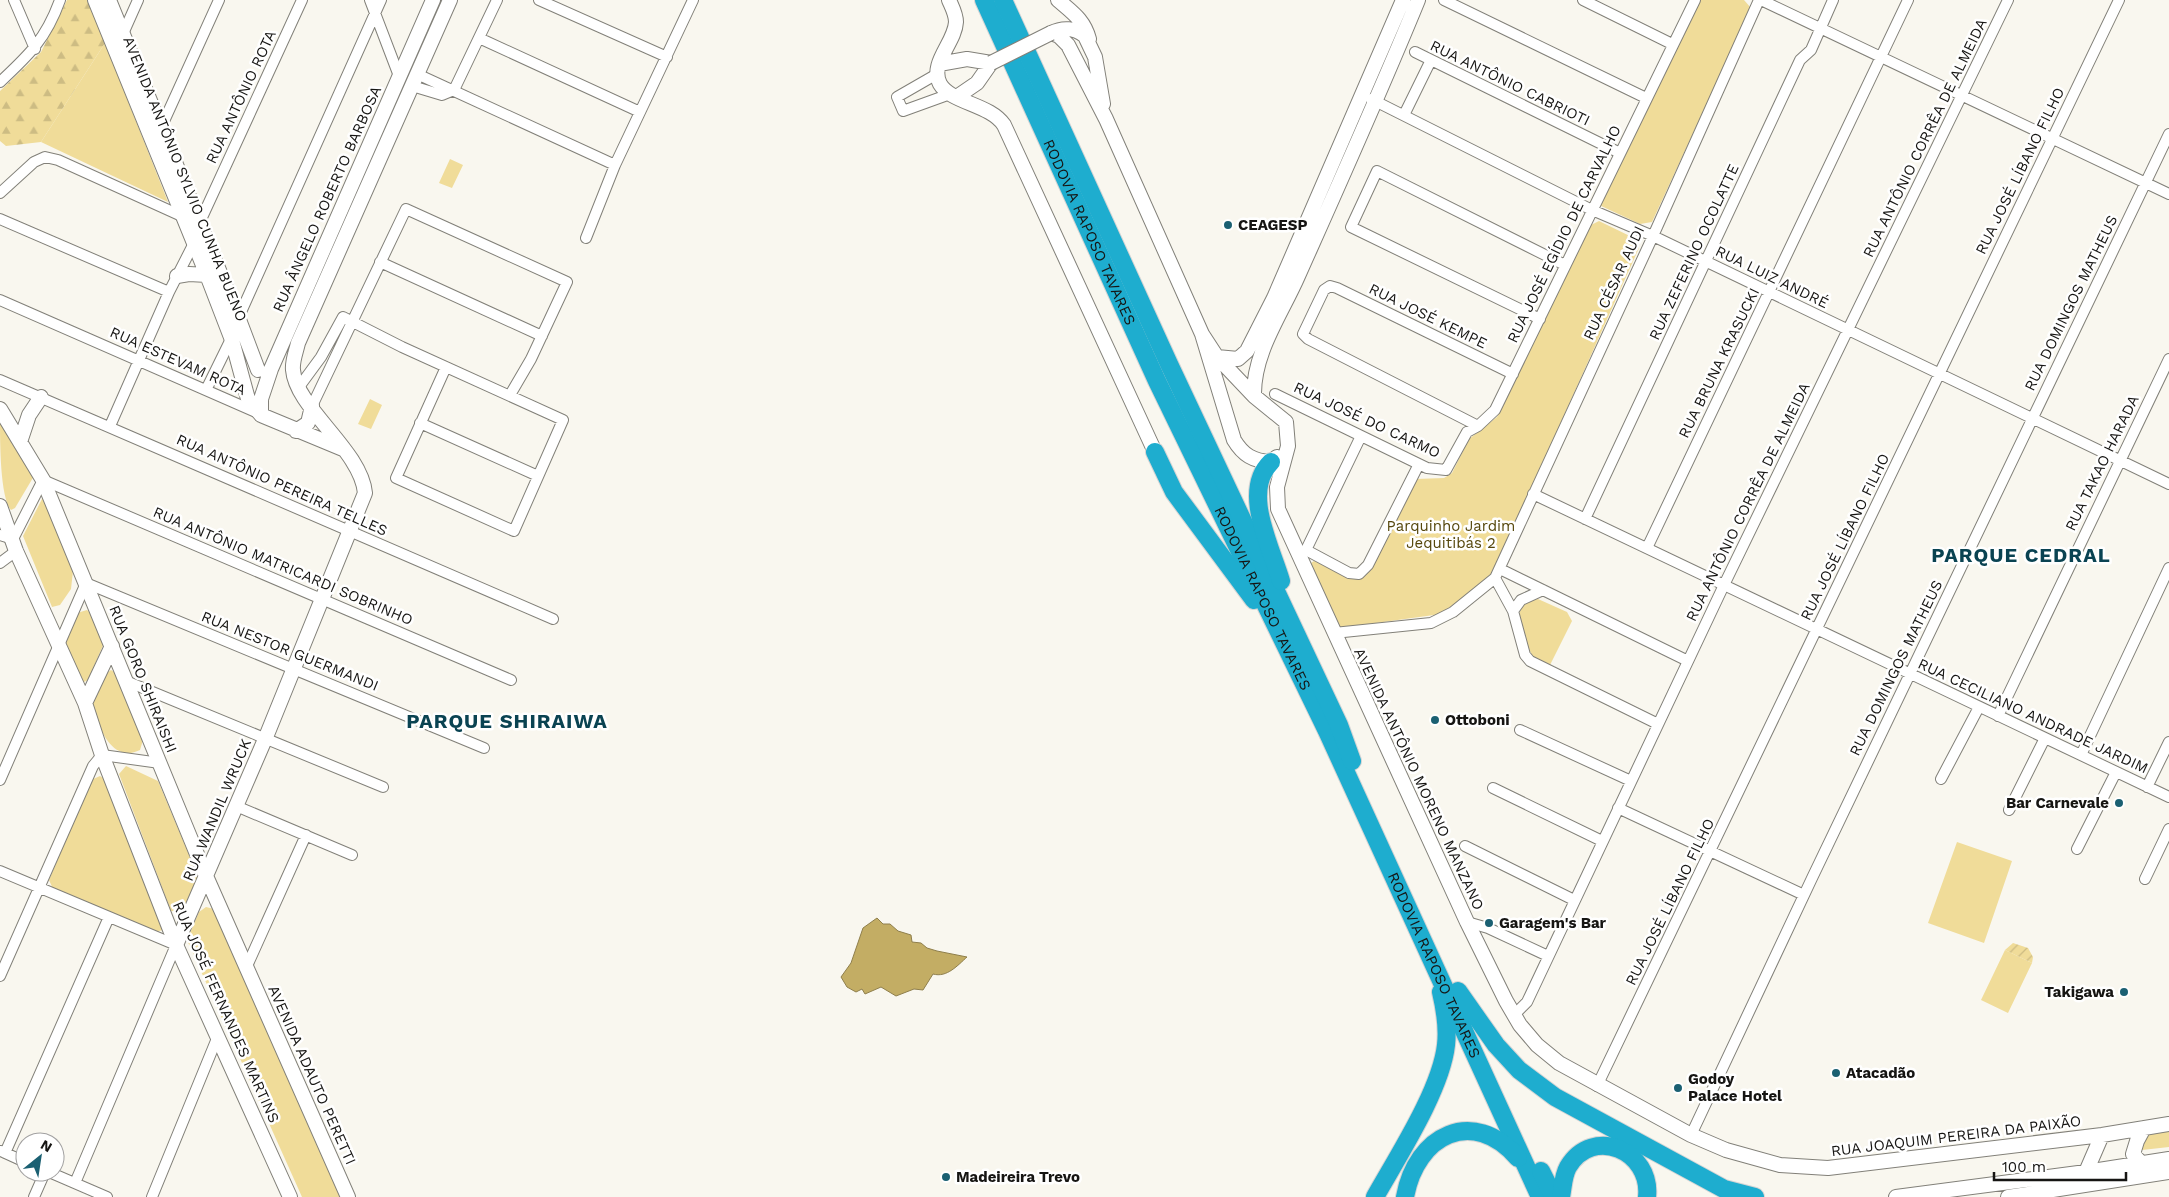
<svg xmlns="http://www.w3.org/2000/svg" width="2169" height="1197" viewBox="0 0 2169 1197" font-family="'Work Sans',sans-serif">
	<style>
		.green { fill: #f0dc99 }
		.forest { fill: url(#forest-firs) }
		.garden { fill: url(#garden-furrows) }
		.water { fill: #c3ad64; stroke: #8f7f4c }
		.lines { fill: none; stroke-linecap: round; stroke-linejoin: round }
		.street-casing { stroke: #828079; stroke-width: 12 }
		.secondary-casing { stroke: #828079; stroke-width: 16 }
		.highway-casing { stroke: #d5d5d5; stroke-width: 20 }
		.street { stroke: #fff; stroke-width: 10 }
		.secondary { stroke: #fff; stroke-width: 14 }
		.highway { stroke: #1eadcf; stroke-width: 18 }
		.secondary-bridge-casing { stroke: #828079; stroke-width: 16; stroke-linecap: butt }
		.secondary-bridge { stroke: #fff; stroke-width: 14 }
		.poi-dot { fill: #1b6072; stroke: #fff; stroke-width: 2 }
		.labels { text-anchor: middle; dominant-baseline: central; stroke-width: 5; stroke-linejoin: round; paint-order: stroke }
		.street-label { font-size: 15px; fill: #161513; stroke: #fff }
		.poi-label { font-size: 15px; font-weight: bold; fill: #161513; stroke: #fff; text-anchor: start }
		.park-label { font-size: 15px; fill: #56470c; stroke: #fff }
		.district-label { font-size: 20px; font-weight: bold; letter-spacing: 1px; fill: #0a4352; stroke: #fff }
	</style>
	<defs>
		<pattern id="forest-firs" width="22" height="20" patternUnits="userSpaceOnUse" patternTransform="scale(1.25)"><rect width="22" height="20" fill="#f0dc99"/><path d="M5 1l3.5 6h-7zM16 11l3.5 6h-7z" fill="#cdbc83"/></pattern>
		<pattern id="garden-furrows" width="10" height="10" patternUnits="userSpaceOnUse" patternTransform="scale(1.25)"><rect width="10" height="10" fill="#f0dc99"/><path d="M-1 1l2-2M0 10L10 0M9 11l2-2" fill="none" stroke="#cdbc83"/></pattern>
	</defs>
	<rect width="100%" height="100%" fill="#f9f7ef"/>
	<path class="green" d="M 1697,0 L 1744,0 L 1751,8 L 1652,222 L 1640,224 L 1599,205 Z
		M 105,43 L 168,202 L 41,142 Z
		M 450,159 L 463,165 L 452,188 L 439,183 Z
		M 1599,221 L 1636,239 L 1639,248 L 1493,574 L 1441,614 L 1340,628 L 1310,566 L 1311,563 L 1314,561 L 1352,579 L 1363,576 L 1373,566 L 1416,479 L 1444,478 L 1452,473 L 1469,439 L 1497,417 L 1591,225 Z
		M 370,399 L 382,405 L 371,429 L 358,424 Z
		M 0,420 L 34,476 L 15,508 L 11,510 C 0,498 0,441 0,420 Z
		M 43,497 L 73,571 L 71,589 L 60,605 L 52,607 L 23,536 Z
		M 1538,599 L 1567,612 L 1572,621 L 1550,665 L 1546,668 C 1542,666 1538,665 1536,661 C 1528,651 1513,615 1523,605 C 1527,601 1533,600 1538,599 Z
		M 87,610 L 93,615 L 104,643 L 88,680 L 82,683 L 63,643 L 77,613 Z
		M 111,670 L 119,675 L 143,740 L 140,750 C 116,762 102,736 97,718 C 95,714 92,707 92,703 C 93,694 104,674 111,670 Z
		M 126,766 L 158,781 L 198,876 L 184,911 L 171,911 L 119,774 Z
		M 100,776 L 106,780 L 163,930 L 155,932 L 53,889 L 49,880 L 91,780 Z
		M 1957,842 L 2012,861 L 1984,943 L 1928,923 Z
		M 206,907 L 214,909 L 340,1197 L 302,1197 L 187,940 L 199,912 Z
		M 2005,950 L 2032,963 L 2008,1013 L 1981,1000 Z
		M 2169,1125 L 2169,1147 L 2142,1150 L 2140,1142 L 2146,1131 Z"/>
	<path class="forest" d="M 67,0 L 87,0 L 105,43 L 41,142 L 6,146 L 0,141 L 0,91 L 41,52 Z"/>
	<path class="garden" d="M 2013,943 L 2028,948 L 2033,957 L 2032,963 L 2005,950 Z"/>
	<path class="water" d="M 877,918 L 883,924 L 890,924 L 898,931 L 911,935 L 912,942 L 921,943 L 927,948 L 937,951 L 967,957 C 958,965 947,978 933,974 L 923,990 L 914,989 L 896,996 L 881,987 L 865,994 L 862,989 L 856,992 L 847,987 L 841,977 L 851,963 L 863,928 Z"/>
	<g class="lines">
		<g class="street-casing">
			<path id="street" d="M 14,0 L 35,49
				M 370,0 L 399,76
				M 539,0 L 667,57
				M 1444,0 L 1646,98
				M 1583,0 L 1672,44
				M 1761,0 L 2169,194
				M 122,36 L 138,0
				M 479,38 L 640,112
				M 1415,52 L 1620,153
				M 417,74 L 615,165
				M 937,74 L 897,97 L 903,111 L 950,94
				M 0,82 C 29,55 46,39 60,0
				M 412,86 L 442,95 L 454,90 L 497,0
				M 1371,99 L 1592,210 L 1653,236 L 2169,484
				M 1404,115 L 1431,60
				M 160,130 L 219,0
				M 0,193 L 34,162 L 45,157 L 58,160 L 186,218
				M 0,219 L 169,292
				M 199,224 L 302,0
				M 586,238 L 615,165 L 693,0
				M 380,262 L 542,336
				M 0,300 L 258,413
				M 1540,319 L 1351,227 L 1377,171 L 1565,265
				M 237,321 L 381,0
				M 0,380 L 553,619
				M 299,387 L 321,357 L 343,317 L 402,347 L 563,420 L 514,531 L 396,478 L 446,367
				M 206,390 L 232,337
				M 1275,394 L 1427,468 L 1446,470 L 1467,432 L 1478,426 L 1495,410 L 1695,0
				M 312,406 L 406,209 L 567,282 L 531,359 L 510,395
				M 420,423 L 538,476
				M 110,426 L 169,292 L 195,241
				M 1478,426 L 1308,339 L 1303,334 L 1324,290 L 1330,286 L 1337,288 L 1513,374
				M 1533,494 L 2169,797
				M 1585,519 L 1800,60 L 1811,50 L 1833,0
				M 0,535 L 13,539 L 43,480 L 511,680
				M 1647,548 L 1908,0
				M 1306,550 L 1361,436
				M 1300,558 L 1306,550 L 1349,573 L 1359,574 L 1368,565 L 1419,464
				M 0,563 L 16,551
				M 1500,569 L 1688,661
				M 1495,578 L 1513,611 L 1525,655 L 1530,661 L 1658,724
				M 1513,611 L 1521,600 L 1543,590
				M 1334,633 L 1431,623 L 1453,612 L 1495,578 L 1653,236 L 1759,0
				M 126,681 L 383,787
				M 1998,716 L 2169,359
				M 1520,730 L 1631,781
				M 2081,755 L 2169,568
				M 1941,779 L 1979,707
				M 0,780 L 86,583 L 484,748
				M 2147,787 L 2169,742
				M 1493,788 L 1602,841
				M 236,806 L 352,855
				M 1618,808 L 1804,895
				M 2009,810 L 2045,738
				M 1465,846 L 1574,900
				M 2077,849 L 2116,772
				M 0,871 L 176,945 L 75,1183
				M 2145,879 L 2169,829
				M 1467,922 L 1488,928 L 1548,956
				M 247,966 L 306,835
				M 0,976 L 93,766 L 102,755 L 160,763
				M 1514,1015 L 1527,1002 L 1724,585 L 2008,0
				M 1597,1086 L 2119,0
				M 1691,1135 L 1813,876 L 2169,134
				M 1,1151 L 25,1162
				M 5,1153 L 109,917
				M 49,1172 L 107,1197
				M 34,1197 L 45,1172
				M 152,1197 L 218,1036"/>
		</g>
		<g class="secondary-casing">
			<path id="secondary" d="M 95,0 L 207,275 L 232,340 L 248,399 L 261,415 L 343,449
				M 109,0 L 238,317 L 258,370
				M 949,0 C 952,7 956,14 956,22 C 955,43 929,63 940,84 C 951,103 990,104 1004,125 L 1155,452
				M 1058,0 C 1073,13 1084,20 1089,39
				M 1051,33 L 1059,36 L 1068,45 L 1106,119 L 1202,334 L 1234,440 C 1243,455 1253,461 1271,462 L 1277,457
				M 1051,33 C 1063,27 1075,28 1085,36 L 1095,57 L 1103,104
				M 939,64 L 967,59 L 991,63 L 977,83 L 958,96
				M 177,276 L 189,274 L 207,275
				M 1202,334 L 1217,357 L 1254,396 L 1286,422 L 1288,446 L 1277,487 L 1278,509 L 1467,922 L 1506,1001 L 1520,1025 L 1537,1045 L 1559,1063 L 1691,1135 L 1726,1150 L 1780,1165 L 1828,1168 L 2102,1135 L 2169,1124
				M 1217,357 L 1238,359 L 1247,351 L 1274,298 L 1403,0
				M 1254,396 C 1253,353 1281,315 1298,276 C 1339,184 1380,93 1418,0
				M 0,409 L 43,480 L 206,876 L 348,1197
				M 261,415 L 261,399 L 271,369 L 433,0
				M 296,431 L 308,423 L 312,406
				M 20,442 L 29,415 L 41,397
				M 0,506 L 16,551 L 85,703 L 102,755 L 176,945 L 290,1197
				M 85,703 L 112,646
				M 176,945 L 266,737 L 365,493 C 361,450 296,408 293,370 C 292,361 296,352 298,343 L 450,0
				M 2142,1164 L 2133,1154 L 2137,1141 L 2144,1128
				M 2086,1172 L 2102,1135
				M 1896,1197 L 2086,1172 L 2169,1159
				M 2008,1197 L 2169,1172"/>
		</g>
		<g class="highway-casing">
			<g id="highway">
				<path id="s1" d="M 984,0 L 1157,381 L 1327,731 L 1540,1197"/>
				<path d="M 1003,0 L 1169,364 L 1339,725 L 1352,761"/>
				<path d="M 1155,452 L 1174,492 L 1254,600"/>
				<path d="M 1271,462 C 1241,491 1271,547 1281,581"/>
				<path d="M 1458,991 L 1496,1045 L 1519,1070 L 1555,1097 L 1724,1189 L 1755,1197"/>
				<path d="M 1541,1171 L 1554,1197"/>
				<path d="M 1375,1197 C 1398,1156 1441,1090 1446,1045 C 1448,1028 1445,1009 1441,992"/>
				<path d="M 1405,1197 C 1416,1135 1473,1106 1518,1158"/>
				<path d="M 1561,1197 C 1563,1187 1563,1176 1568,1167 C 1593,1125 1652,1151 1647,1197"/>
			</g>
		</g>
		<use href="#street" class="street"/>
		<use href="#secondary" class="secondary"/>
		<use href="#highway" class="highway"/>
		<g class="secondary-bridge-casing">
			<path id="secondary-bridge" d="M 991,63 L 1051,33"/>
		</g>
		<use href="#secondary-bridge" class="secondary-bridge"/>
	</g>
	<g class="poi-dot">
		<circle cx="1228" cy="225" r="5"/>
		<circle cx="1435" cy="720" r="5"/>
		<circle cx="2119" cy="803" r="5"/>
		<circle cx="1489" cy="923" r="5"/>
		<circle cx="2124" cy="992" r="5"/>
		<circle cx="1836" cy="1073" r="5"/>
		<circle cx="1678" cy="1088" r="5"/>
		<circle cx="946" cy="1177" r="5"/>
	</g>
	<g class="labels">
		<g class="street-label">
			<text transform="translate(1510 83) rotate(26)">RUA ANTÔNIO CABRIOTI</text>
			<text transform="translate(241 97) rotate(-65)">RUA ANTÔNIO ROTA</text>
			<text transform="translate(1925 138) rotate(-64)">RUA ANTÔNIO CORRÊA DE ALMEIDA</text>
			<text transform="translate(2020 171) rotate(-64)">RUA JOSÉ LÍBANO FILHO</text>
			<text transform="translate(185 179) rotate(68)">AVENIDA ANTÔNIO SYLVIO CUNHA BUENO</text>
			<text transform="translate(327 199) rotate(-66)">RUA ÂNGELO ROBERTO BARBOSA</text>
			<text stroke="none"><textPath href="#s1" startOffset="255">RODOVIA RAPOSO TAVARES</textPath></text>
			<text transform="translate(1564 234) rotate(-64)">RUA JOSÉ EGÍDIO DE CARVALHO</text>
			<text transform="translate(1694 252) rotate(-65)">RUA ZEFERINO OCOLATTE</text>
			<text transform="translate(1772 277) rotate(26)">RUA LUIZ ANDRÉ</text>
			<text transform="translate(1614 283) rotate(-65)">RUA CÉSAR AUDI</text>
			<text transform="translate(2071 303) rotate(-64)">RUA DOMINGOS MATHEUS</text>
			<text transform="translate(1428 316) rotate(26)">RUA JOSÉ KEMPE</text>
			<text transform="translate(178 361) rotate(24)">RUA ESTEVAM ROTA</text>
			<text transform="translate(1719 363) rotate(-64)">RUA BRUNA KRASUCKI</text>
			<text transform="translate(1367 420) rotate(25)">RUA JOSÉ DO CARMO</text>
			<text transform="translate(2102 463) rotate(-64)">RUA TAKAO HARADA</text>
			<text transform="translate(282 485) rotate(24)">RUA ANTÔNIO PEREIRA TELLES</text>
			<text transform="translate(1748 502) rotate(-64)">RUA ANTÔNIO CORRÊA DE ALMEIDA</text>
			<text transform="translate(1845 537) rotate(-64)">RUA JOSÉ LÍBANO FILHO</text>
			<text transform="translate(283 566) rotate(23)">RUA ANTÔNIO MATRICARDI SOBRINHO</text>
			<text stroke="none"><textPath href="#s1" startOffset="660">RODOVIA RAPOSO TAVARES</textPath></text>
			<text transform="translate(290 651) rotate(22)">RUA NESTOR GUERMANDI</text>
			<text transform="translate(1896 668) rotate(-64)">RUA DOMINGOS MATHEUS</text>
			<text transform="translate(143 679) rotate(68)">RUA GORO SHIRAISHI</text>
			<text transform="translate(2033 716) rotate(25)">RUA CECILIANO ANDRADE JARDIM</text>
			<text transform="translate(1419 779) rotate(65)">AVENIDA ANTÔNIO MORENO MANZANO</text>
			<text transform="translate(217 810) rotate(-67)">RUA WANDIL WRUCK</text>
			<text transform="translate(1670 902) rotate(-64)">RUA JOSÉ LÍBANO FILHO</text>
			<text stroke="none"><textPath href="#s1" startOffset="1065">RODOVIA RAPOSO TAVARES</textPath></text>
			<text transform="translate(226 1012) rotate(66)">RUA JOSÉ FERNANDES MARTINS</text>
			<text transform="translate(312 1075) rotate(66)">AVENIDA ADAUTO PERETTI</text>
			<text transform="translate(1956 1136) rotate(-7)">RUA JOAQUIM PEREIRA DA PAIXÃO</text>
		</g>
		<g class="poi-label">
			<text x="1238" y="225">CEAGESP</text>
			<text x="1445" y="720">Ottoboni</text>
			<text x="2109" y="803" text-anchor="end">Bar Carnevale</text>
			<text x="1499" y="923">Garagem's Bar</text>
			<text x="2114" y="992" text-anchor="end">Takigawa</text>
			<text x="1846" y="1073">Atacadão</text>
			<text x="1688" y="1079">Godoy<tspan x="1688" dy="17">Palace Hotel</tspan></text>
			<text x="956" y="1177">Madeireira Trevo</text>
		</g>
		<g class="park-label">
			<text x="1451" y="526">Parquinho Jardim<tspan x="1451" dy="17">Jequitibás 2</tspan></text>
		</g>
		<g class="district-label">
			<text x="2021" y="555">PARQUE CEDRAL</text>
			<text x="507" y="721">PARQUE SHIRAIWA</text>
		</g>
	</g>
	<g transform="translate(40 1157) rotate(30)"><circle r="24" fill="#ffffff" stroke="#a2a1a1"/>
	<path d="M0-4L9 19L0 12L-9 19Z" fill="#1b6072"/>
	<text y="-8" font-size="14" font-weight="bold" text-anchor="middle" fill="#161513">N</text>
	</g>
	<path d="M1994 1172v8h132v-8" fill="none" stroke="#161513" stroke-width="2.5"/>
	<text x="2002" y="1172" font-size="15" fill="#161513" stroke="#ffffff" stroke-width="4" paint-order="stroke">100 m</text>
</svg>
